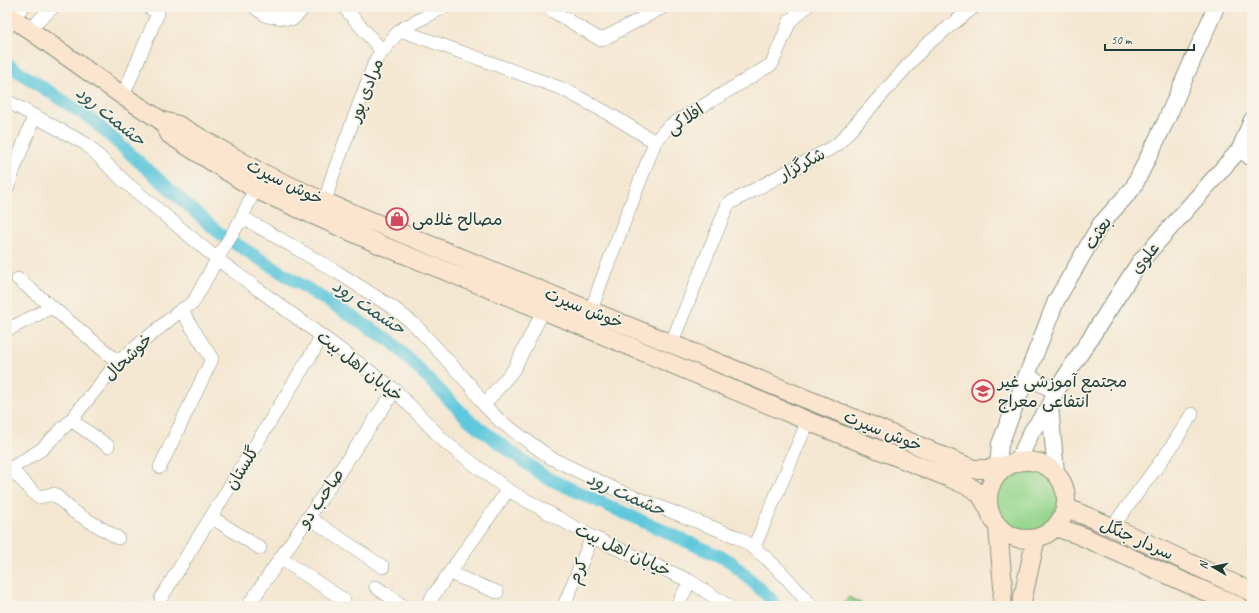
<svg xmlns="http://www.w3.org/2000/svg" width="1259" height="613" viewBox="0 0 1259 613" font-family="Caveat,'Playpen Sans Arabic',sans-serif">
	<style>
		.green { fill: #94d58c; stroke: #5a8960 }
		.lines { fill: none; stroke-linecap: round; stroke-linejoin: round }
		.canal { stroke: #60c8dc; stroke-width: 13 }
		.minor-casing { stroke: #8a9282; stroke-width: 14 }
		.tertiary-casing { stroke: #8a9282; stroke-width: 18 }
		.secondary-casing { stroke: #8a9282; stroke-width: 20 }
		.minor { stroke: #fff; stroke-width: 13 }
		.tertiary { stroke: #fff; stroke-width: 16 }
		.secondary { stroke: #fbe5cf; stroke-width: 18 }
		.labels { text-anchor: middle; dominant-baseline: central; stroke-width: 3.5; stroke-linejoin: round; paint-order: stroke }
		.street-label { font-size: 17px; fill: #1f3d34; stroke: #f7f3e8 }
		.poi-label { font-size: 17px; fill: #1f3d34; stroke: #f7f3e8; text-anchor: start }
		.water-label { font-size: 18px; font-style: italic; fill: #2c5956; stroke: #f7f3e8 }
	</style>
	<rect width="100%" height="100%" fill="#f7f3e8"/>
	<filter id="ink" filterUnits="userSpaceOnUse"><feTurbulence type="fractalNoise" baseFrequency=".025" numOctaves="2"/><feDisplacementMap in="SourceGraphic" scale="8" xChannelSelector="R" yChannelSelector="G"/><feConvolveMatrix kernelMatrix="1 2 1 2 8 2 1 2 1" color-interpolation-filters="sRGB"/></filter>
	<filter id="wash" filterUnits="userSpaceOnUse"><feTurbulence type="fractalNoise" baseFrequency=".012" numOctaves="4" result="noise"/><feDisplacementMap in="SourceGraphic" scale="16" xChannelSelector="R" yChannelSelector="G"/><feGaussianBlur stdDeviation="0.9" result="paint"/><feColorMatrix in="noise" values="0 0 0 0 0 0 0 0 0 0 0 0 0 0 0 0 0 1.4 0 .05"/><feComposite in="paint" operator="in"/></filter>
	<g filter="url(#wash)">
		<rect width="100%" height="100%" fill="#f4e7d1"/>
		<path class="green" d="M994 499a32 32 0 1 1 64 0a32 32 0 1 1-64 0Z
			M 849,597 L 866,606 L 841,606 Z"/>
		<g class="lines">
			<path class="canal" d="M 7,64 L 91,119 L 220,234 L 391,341 L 470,421 L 545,477 L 730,561 L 770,598 L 774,606"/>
		</g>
	</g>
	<g filter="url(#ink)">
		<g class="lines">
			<g class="minor-casing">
				<path id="minor" d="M 254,7 L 267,16 L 293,19 L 305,7
					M 344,7 L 382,51
					M 549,7 L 556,13 L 601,40 L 663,7
					M 7,28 L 12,18 L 23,7
					M 29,30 L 53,7
					M 400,30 L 563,89 L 611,115 L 655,142
					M 123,96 L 158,13 L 148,7
					M 7,101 L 86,144 L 124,181 L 217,259 L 395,390 L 446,443 L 508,490 L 592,537 L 690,581 L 728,606
					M 7,189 L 14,169 L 34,117
					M 325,202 L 332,177 L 376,59 L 400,30 L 444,7
					M 242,217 L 337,272 L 395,309 L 415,325 L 471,386 L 484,405 L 500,421 L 551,458 L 621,492 L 737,537 C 767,554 789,580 811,606
					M 18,279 L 118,362
					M 591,311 L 601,282 L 655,142 L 668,127 L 772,64 L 790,21 L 806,7
					M 7,330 L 52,307
					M 671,344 L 728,204 L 837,145 L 926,45 L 974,7
					M 484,405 L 514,369 L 543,311
					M 71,420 L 108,446
					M 160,467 L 212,359 L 181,310
					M 11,469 L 38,497 L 54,494 L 74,512 L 118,538
					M 7,471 L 42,449 L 71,420 L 118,362 L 181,310 L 193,303 L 217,259 L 240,221 L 255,189
					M 211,517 L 260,548
					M 308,517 L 383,567
					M 1112,527 L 1170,449 L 1192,414
					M 754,547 L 808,421
					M 280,558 L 344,600
					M 449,573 L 497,592
					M 376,587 L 403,606
					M 161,598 L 314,350 L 321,336
					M 248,606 L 395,390
					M 426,606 L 508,490
					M 564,606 L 592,537
					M 677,606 L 690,581"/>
			</g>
			<g class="tertiary-casing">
				<path id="tertiary" d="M 1240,149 L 1252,158
					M 1026,376 L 1056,391
					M 1050,406 L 1056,473
					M 1018,461 L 1032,431 L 1050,406 L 1056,391 L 1139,263 L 1240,149 L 1252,120
					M 998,466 L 1000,444 L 1056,301 L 1100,225 L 1133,188 L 1165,123 L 1216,7"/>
			</g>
			<g class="secondary-casing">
				<path id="secondary" d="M 7,14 L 123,96 L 162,121 L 178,125 L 258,171 L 325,202 L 875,427 L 973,469 L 988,469 L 1013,463
					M 162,121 L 170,135 L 255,189 L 381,245 L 567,320 L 815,424 L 952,479 L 972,488 L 980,494 L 989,509
					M988 500a39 39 0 1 1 78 0a39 39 0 1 1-78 0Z
					M 1065,507 L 1112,527 L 1252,592
					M 998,527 L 1003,587 L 1002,606
					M 1055,527 L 1079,535 L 1238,606
					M 1021,606 L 1036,538"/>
			</g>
			<use href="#minor" class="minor"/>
			<use href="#tertiary" class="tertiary"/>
			<use href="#secondary" class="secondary"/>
		</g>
	</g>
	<defs>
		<g id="shop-ring" transform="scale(1.15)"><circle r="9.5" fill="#f7f3e8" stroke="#d1495b" stroke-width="1.5"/><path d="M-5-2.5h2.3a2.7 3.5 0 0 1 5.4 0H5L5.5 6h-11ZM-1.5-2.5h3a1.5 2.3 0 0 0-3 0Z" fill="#d1495b"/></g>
		<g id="school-ring" transform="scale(1.15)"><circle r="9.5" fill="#f7f3e8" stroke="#d1495b" stroke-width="1.5"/><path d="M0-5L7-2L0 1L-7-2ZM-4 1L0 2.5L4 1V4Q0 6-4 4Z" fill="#d1495b"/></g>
	</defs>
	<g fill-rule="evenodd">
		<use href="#shop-ring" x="397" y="219"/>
		<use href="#school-ring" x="983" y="391"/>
	</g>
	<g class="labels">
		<g class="street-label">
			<text transform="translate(366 90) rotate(-68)">مرادی پور</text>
			<text transform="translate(685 119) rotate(-34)">افلاکی</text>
			<text transform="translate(802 164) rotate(-28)">شکرگزار</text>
			<text transform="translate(285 182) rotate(26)">خوش سیرت</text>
			<text transform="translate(1098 233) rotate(-56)">بعثت</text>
			<text transform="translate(1145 258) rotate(-51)">علوی</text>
			<text transform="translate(584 308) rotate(22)">خوش سیرت</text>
			<text transform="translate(128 357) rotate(-44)">خوشحال</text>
			<text transform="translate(360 366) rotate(38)">خیابان اهل بیت</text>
			<text transform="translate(883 431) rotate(22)">خوش سیرت</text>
			<text transform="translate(242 468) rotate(-58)">گلستان</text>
			<text transform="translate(321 498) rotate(-55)">صاحب دو</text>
			<text transform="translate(1137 539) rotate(24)">سردار جنگل</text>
			<text transform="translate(623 550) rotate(25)">خیابان اهل بیت</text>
			<text transform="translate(578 571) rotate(-68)">کرم</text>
		</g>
		<g class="poi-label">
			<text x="412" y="219">مصالح غلامی</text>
			<text x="998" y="381">مجتمع آموزشی غیر<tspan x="998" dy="20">انتفاعی معراج</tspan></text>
		</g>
		<g class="water-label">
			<text transform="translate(111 116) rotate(39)">حشمت رود</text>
			<text transform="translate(369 307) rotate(34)">حشمت رود</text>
			<text transform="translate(626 494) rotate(24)">حشمت رود</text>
		</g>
	</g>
	<rect width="1259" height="613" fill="none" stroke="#f7f3e8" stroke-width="24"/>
	<g transform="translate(1213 567) rotate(279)" stroke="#f7f3e8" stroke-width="3" paint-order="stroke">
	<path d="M0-3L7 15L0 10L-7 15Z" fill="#1f3d34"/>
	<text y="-6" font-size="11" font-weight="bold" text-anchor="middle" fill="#1f3d34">N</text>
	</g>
	<path d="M1105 44v6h89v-6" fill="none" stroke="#1f3d34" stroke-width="2"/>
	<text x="1111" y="44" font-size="12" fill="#1f3d34" stroke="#f7f3e8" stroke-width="3" paint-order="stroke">50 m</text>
</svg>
